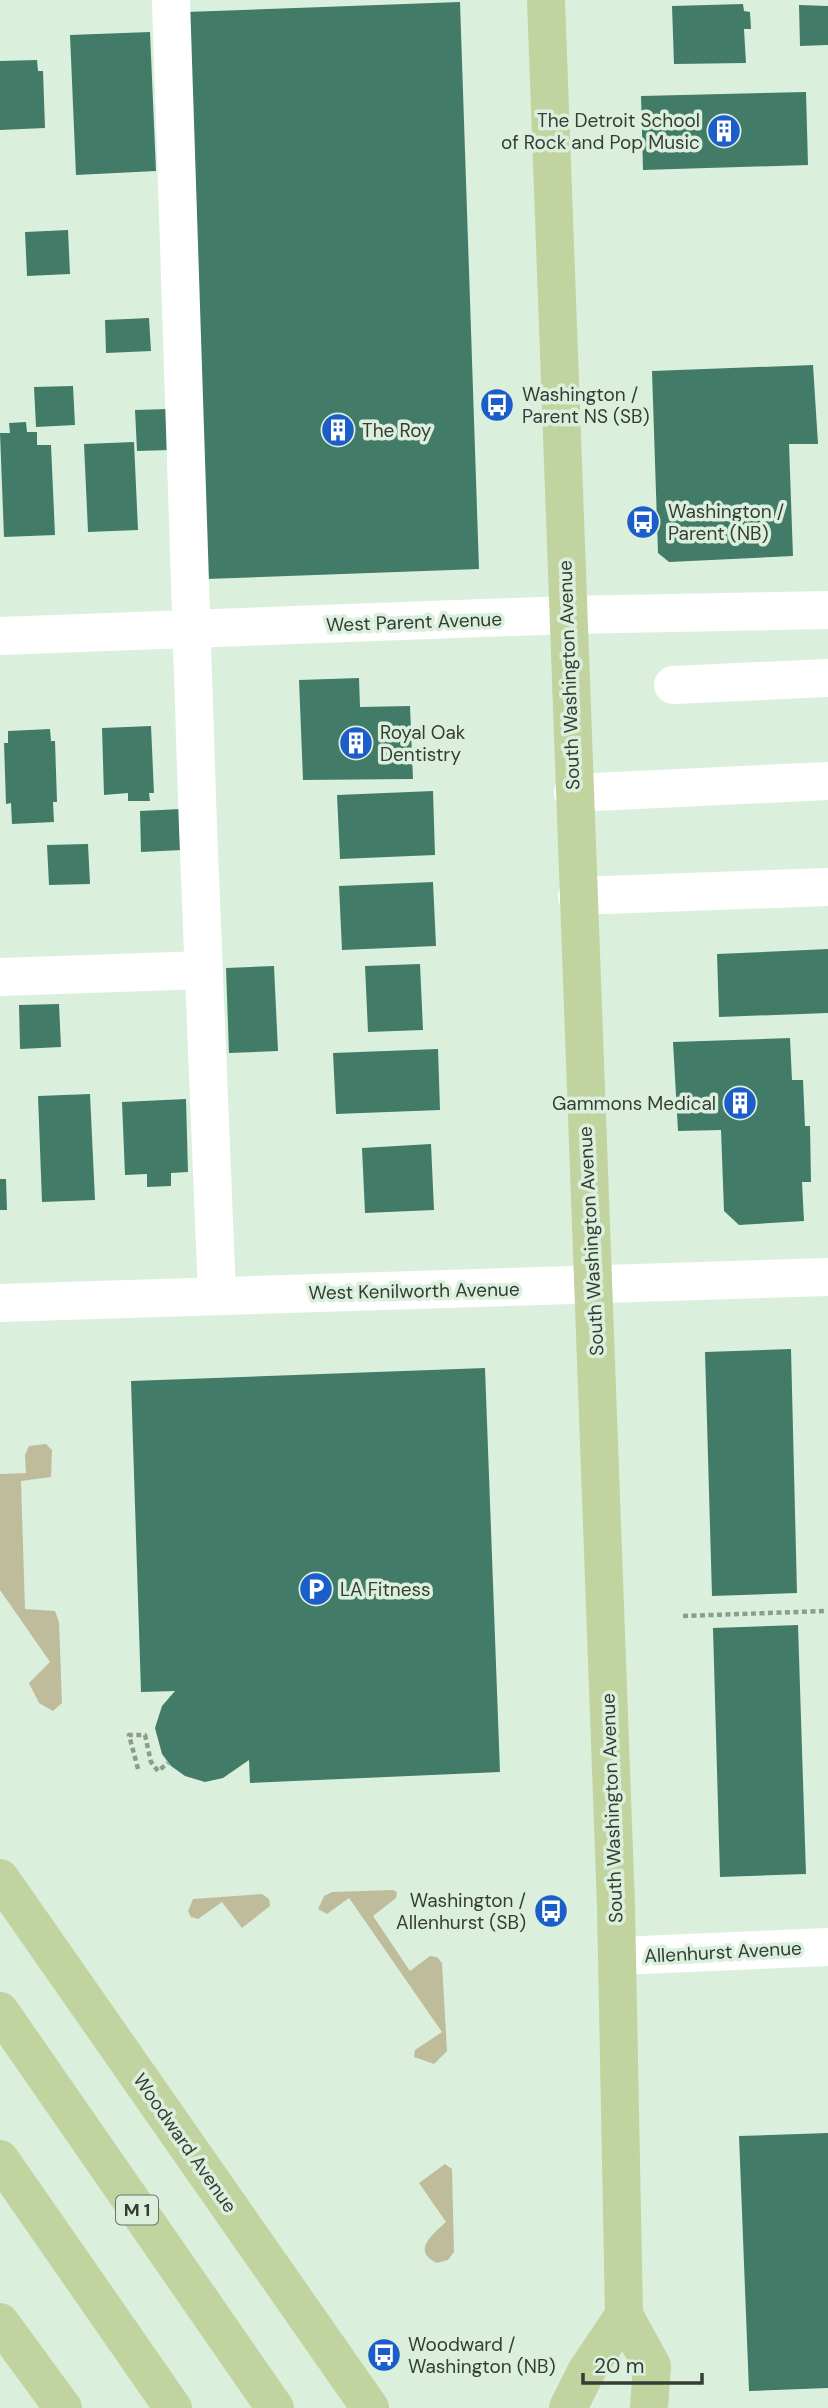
<svg xmlns="http://www.w3.org/2000/svg" width="828" height="2408" viewBox="0 0 828 2408" font-family="'DM Sans',sans-serif">
	<style>
		.green { fill: #bfbc9c }
		.building { fill: #427c68 }
		.lines { fill: none; stroke-linecap: round; stroke-linejoin: round }
		.path { stroke: #8e9c8f; stroke-width: 4.5; stroke-dasharray: 5 3.5; stroke-linecap: butt }
		.minor { stroke: #fff; stroke-width: 38 }
		.major { stroke: #c1d39f; stroke-width: 38 }
		.labels { text-anchor: middle; dominant-baseline: central; stroke-width: 7; stroke-linejoin: round; paint-order: stroke }
		.shield { fill: #dbf0dc; stroke: #677368; stroke-width: 2 }
		.shield-label { font-size: 18px; font-weight: bold; fill: #353d36 }
		.poi-label { font-size: 19px; fill: #353d36; stroke: #dbf0dc; text-anchor: start }
		.street-label { font-size: 19px; fill: #353d36; stroke: #dbf0dc }
	</style>
	<rect width="100%" height="100%" fill="#dbf0dc"/>
	<path class="green" d="M 46,1444 L 52,1450 L 51,1477 L 21,1481 L 25,1609 L 55,1611 L 59,1622 L 62,1703 L 53,1711 L 39,1703 L 29,1683 L 50,1662 L 0,1590 L 0,1474 L 26,1473 L 25,1455 L 29,1446 Z
		M 393,1890 L 397,1892 L 396,1898 L 373,1916 L 410,1971 L 430,1956 L 437,1957 L 442,1963 L 447,2051 L 434,2064 L 414,2057 L 415,2050 L 442,2032 L 349,1898 L 327,1914 L 318,1909 L 324,1896 L 332,1892 Z
		M 262,1894 L 269,1899 L 270,1906 L 242,1928 L 222,1902 L 198,1919 L 191,1917 L 188,1911 L 193,1899 Z
		M 445,2164 L 452,2169 L 454,2252 L 448,2260 L 437,2263 C 411,2251 432,2235 446,2222 L 419,2183 Z"/>
	<path class="building" d="M 460,2 L 479,569 L 206,579 L 186,12 Z
		M 743,4 L 744,11 L 750,12 L 751,29 L 744,29 L 746,63 L 674,64 L 672,6 Z
		M 799,5 L 828,6 L 828,45 L 800,46 Z
		M 150,32 L 156,171 L 76,175 L 70,35 Z
		M 37,60 L 38,71 L 43,71 L 45,128 L 0,130 L 0,61 Z
		M 806,92 L 808,165 L 643,170 L 641,96 Z
		M 68,230 L 70,274 L 27,276 L 25,232 Z
		M 149,318 L 151,351 L 106,353 L 105,320 Z
		M 813,365 L 818,444 L 789,444 L 793,556 L 669,562 L 658,553 L 652,371 Z
		M 73,386 L 75,425 L 36,427 L 34,387 Z
		M 168,409 L 170,450 L 137,451 L 135,410 Z
		M 26,422 L 27,432 L 37,432 L 37,445 L 51,445 L 55,535 L 4,537 L 0,433 L 10,433 L 9,423 Z
		M 134,442 L 138,530 L 88,532 L 84,444 Z
		M 359,678 L 360,707 L 410,706 L 413,779 L 303,780 L 299,680 Z
		M 151,726 L 154,793 L 149,793 L 150,801 L 128,801 L 128,793 L 104,795 L 102,728 Z
		M 50,729 L 51,741 L 55,741 L 57,802 L 53,802 L 54,822 L 12,824 L 11,803 L 6,804 L 4,743 L 8,743 L 8,731 Z
		M 433,791 L 435,855 L 340,859 L 337,795 Z
		M 181,809 L 182,850 L 141,852 L 140,811 Z
		M 88,844 L 90,884 L 49,885 L 47,845 Z
		M 433,882 L 436,946 L 342,950 L 339,886 Z
		M 828,949 L 828,1013 L 719,1017 L 717,954 Z
		M 420,964 L 423,1030 L 368,1032 L 365,966 Z
		M 274,966 L 278,1051 L 229,1053 L 226,968 Z
		M 59,1004 L 61,1047 L 20,1049 L 19,1005 Z
		M 790,1038 L 792,1080 L 803,1080 L 805,1126 L 810,1126 L 811,1182 L 802,1182 L 804,1221 L 739,1225 L 724,1211 L 721,1130 L 678,1131 L 673,1042 Z
		M 438,1049 L 440,1110 L 336,1114 L 333,1053 Z
		M 90,1094 L 95,1200 L 42,1202 L 38,1096 Z
		M 186,1099 L 188,1172 L 171,1173 L 171,1186 L 147,1187 L 147,1174 L 125,1175 L 122,1102 Z
		M 431,1144 L 434,1210 L 365,1213 L 362,1148 Z
		M 0,1179 L 6,1179 L 7,1210 L 0,1210 Z
		M 791,1349 L 797,1593 L 712,1596 L 705,1352 Z
		M 485,1368 L 500,1772 L 250,1783 L 249,1760 L 223,1778 L 205,1782 L 185,1776 L 171,1766 L 162,1754 L 155,1728 L 162,1706 L 175,1691 L 141,1692 L 131,1381 Z
		M 798,1625 L 806,1874 L 720,1877 L 713,1628 Z
		M 828,2133 L 828,2388 L 749,2391 L 739,2136 Z"/>
	<g class="lines">
		<path class="path" d="M 683,1616 L 826,1611
			M 138,1769 L 129,1735 L 145,1735 L 151,1762 L 158,1771 L 168,1763"/>
		<path class="minor" d="M 171,0 L 198,828 L 217,1295
			M 0,636 L 567,615 L 828,610
			M 673,685 L 828,678
			M 573,793 L 828,781
			M 577,896 L 828,887
			M 0,977 L 204,970
			M 0,1303 L 828,1277
			M 618,1956 L 828,1947"/>
		<path class="major" d="M 546,0 L 616,1906 L 624,2315 L 652,2366 L 649,2408
			M 0,1878 L 370,2408
			M 0,2011 L 275,2408
			M 0,2159 L 173,2408
			M 0,2322 L 63,2408
			M 568,2408 L 587,2370 L 624,2315"/>
	</g>
	<defs>
		<g id="building-disc" transform="scale(1.75)"><circle r="9.5" fill="#1b5dc9" stroke="#dbf0dc"/><path d="M-4-6H4V6H1V3H-1V6H-4ZM-2.5-4.3h1.7v1.8h-1.7ZM.8-4.3h1.7v1.8H.8ZM-2.5-1h1.7V.8h-1.7ZM.8-1h1.7V.8H.8Z" fill="#fff"/></g>
		<g id="bus-disc" transform="scale(1.75)"><circle r="9.5" fill="#1b5dc9" stroke="#dbf0dc"/><path d="M-5-6H5V4H4V6H2V4H-2V6H-4V4H-5ZM-3.5-4V0h7V-4ZM-3.5 1.2v1.5H-2V1.2ZM2 1.2v1.5H3.5V1.2Z" fill="#fff"/></g>
		<g id="parking-disc" transform="scale(1.75)"><circle r="9.5" fill="#1b5dc9" stroke="#dbf0dc"/><path d="M-3.5-5.5H1a3.5 3.5 0 0 1 0 7H-1V5.5H-3.5ZM-1-3.4V-.6H.8a1.4 1.4 0 0 0 0-2.8Z" fill="#fff"/></g>
	</defs>
	<g fill-rule="evenodd">
		<use href="#building-disc" x="724" y="131"/>
		<use href="#bus-disc" x="497" y="405"/>
		<use href="#building-disc" x="338" y="430"/>
		<use href="#bus-disc" x="643" y="522"/>
		<use href="#building-disc" x="356" y="743"/>
		<use href="#building-disc" x="740" y="1103"/>
		<use href="#parking-disc" x="316" y="1589"/>
		<use href="#bus-disc" x="551" y="1911"/>
		<use href="#bus-disc" x="384" y="2355"/>
	</g>
	<g class="labels">
		<rect class="shield" x="116" y="2195.5" width="42" height="29" rx="5"/>
		<g class="shield-label">
			<text x="137" y="2210">M 1</text>
		</g>
		<g class="poi-label">
			<text x="700" y="120" text-anchor="end">The Detroit School<tspan x="700" dy="22">of Rock and Pop Music</tspan></text>
			<text x="522" y="394">Washington /<tspan x="522" dy="22">Parent NS (SB)</tspan></text>
			<text x="362" y="430">The Roy</text>
			<text x="668" y="511">Washington /<tspan x="668" dy="22">Parent (NB)</tspan></text>
			<text x="380" y="732">Royal Oak<tspan x="380" dy="22">Dentistry</tspan></text>
			<text x="716" y="1103" text-anchor="end">Gammons Medical</text>
			<text x="340" y="1589">LA Fitness</text>
			<text x="526" y="1900" text-anchor="end">Washington /<tspan x="526" dy="22">Allenhurst (SB)</tspan></text>
			<text x="408" y="2344">Woodward /<tspan x="408" dy="22">Washington (NB)</tspan></text>
		</g>
		<g class="street-label">
			<text transform="translate(414 622) rotate(-2)">West Parent Avenue</text>
			<text transform="translate(569 675) rotate(-92)">South Washington Avenue</text>
			<text transform="translate(591 1241) rotate(-93)">South Washington Avenue</text>
			<text transform="translate(414 1291) rotate(-1)">West Kenilworth Avenue</text>
			<text transform="translate(612 1808) rotate(-92)">South Washington Avenue</text>
			<text transform="translate(723 1952) rotate(-3)">Allenhurst Avenue</text>
			<text transform="translate(185 2143) rotate(55)">Woodward Avenue</text>
		</g>
	</g>
	<path d="M583 2373v10h119v-10" fill="none" stroke="#353d36" stroke-width="3.5"/>
	<text x="594" y="2373" font-size="21" fill="#353d36" stroke="#dbf0dc" stroke-width="5" paint-order="stroke">20 m</text>
</svg>
